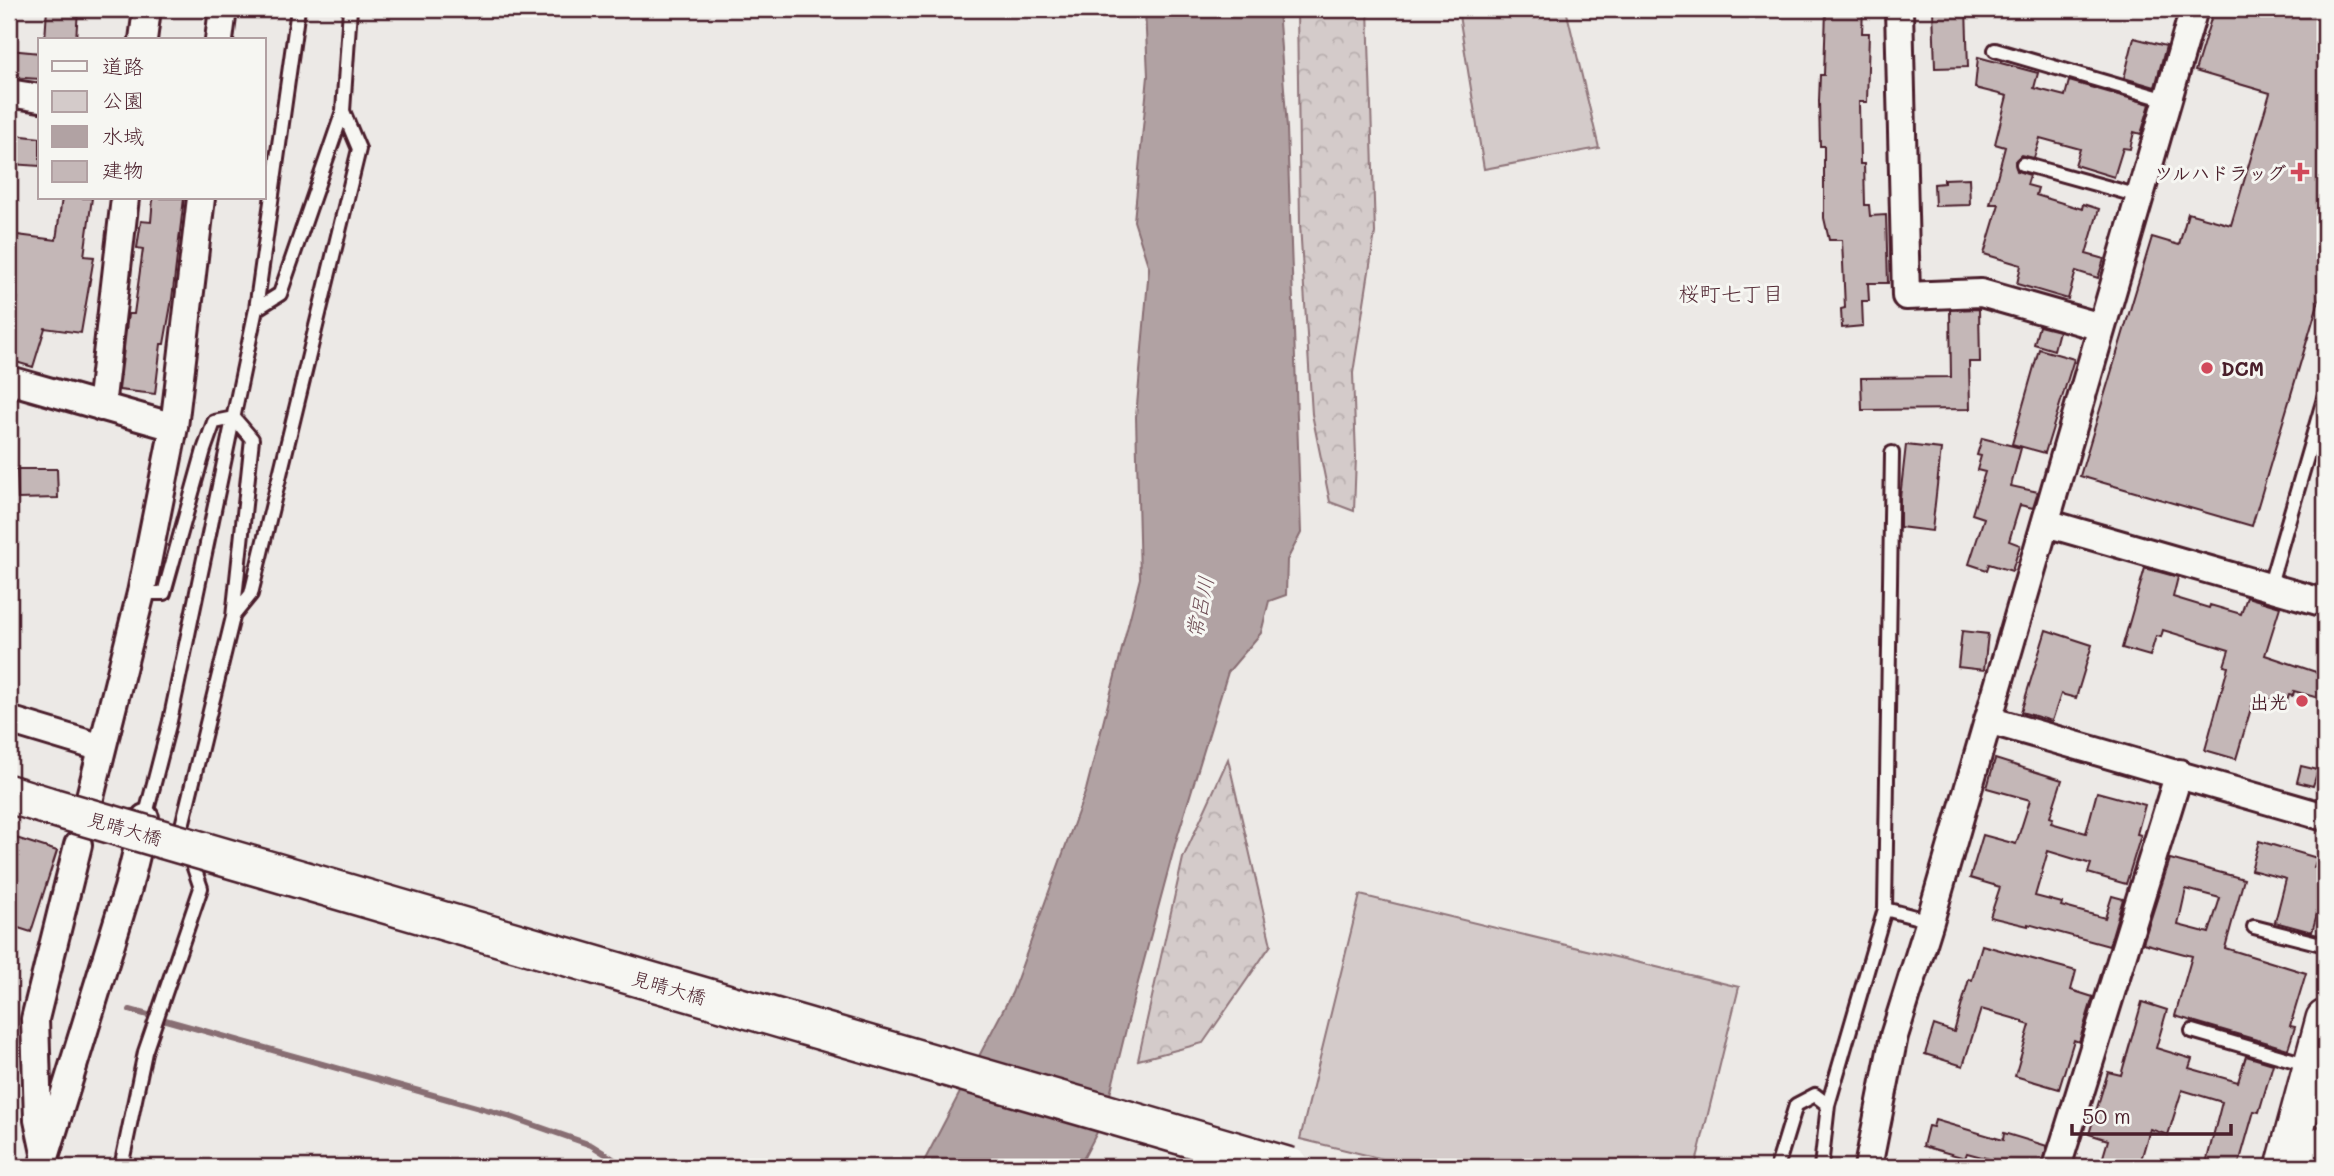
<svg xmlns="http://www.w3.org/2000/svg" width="2334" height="1176" viewBox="0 0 2334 1176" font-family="Mali,'Klee One',sans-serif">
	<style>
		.green { fill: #d4cbca; stroke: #8f757a; stroke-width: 2 }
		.forest { fill: url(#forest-crowns); stroke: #8f757a; stroke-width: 2 }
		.water { fill: #b1a2a3; stroke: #886e73; stroke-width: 2 }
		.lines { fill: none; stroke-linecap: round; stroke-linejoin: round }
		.stream { stroke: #886e73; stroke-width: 6 }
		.building { fill: #c4b7b7; stroke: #4a1f2b; stroke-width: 2; fill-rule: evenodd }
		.lane-casing { stroke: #4a1f2b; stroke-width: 18 }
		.street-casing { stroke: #4a1f2b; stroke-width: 32 }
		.secondary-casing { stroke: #4a1f2b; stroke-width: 42 }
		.lane { stroke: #f6f6f2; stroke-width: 12 }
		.street { stroke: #f6f6f2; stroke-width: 26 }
		.secondary { stroke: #f6f6f2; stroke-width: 37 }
		.secondary-bridge-casing { stroke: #4a1f2b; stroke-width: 42; stroke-linecap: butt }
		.secondary-bridge { stroke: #f6f6f2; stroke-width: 37 }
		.poi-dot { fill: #d1495b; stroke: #f6f6f2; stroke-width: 2.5 }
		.labels { text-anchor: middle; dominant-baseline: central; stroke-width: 6; stroke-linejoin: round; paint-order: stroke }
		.poi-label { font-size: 19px; font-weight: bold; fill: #4a1f2b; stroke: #f6f6f2; text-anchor: end }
		.street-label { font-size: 19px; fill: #4a1f2b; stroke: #f6f6f2 }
		.neighbourhood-label { font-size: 21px; fill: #4a1f2b; stroke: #f6f6f2 }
		.water-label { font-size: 21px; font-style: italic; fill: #6e4d55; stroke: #f6f6f2 }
	</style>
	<defs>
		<pattern id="forest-crowns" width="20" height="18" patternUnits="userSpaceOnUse" patternTransform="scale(1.75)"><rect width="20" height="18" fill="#d4cbca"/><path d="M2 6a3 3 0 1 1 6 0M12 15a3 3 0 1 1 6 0" fill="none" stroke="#b8aeae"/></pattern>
	</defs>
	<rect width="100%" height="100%" fill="#ece9e6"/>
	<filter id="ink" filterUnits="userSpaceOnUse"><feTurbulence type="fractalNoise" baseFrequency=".0143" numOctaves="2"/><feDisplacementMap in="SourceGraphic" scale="14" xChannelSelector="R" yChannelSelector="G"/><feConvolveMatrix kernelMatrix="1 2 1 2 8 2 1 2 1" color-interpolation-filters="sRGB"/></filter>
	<g filter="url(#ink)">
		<path class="green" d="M 1458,9 L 1566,9 L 1599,148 L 1484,169 Z
			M 1360,895 L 1739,987 L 1695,1167 L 1416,1167 L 1300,1139 Z"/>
		<path class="forest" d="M 1297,9 L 1368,9 L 1375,233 L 1353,373 L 1356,457 L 1354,511 L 1330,502 L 1312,414 L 1300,224 Z
			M 1228,759 L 1271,945 L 1203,1043 L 1138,1060 L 1183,858 Z"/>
		<path class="water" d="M 1145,9 L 1278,9 L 1287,128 L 1301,533 L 1287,560 L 1286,595 L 1269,601 L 1261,633 L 1228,672 L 1176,841 L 1132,1005 L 1104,1119 L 1079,1167 L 921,1167 L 1012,993 L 1086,790 L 1140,578 L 1136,417 L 1149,268 L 1134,221 L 1148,76 Z"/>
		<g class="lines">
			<path class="stream" d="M 130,1010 L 508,1116 L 591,1145 L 626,1167"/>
		</g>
		<path class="building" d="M 47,9 L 78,9 L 76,40 L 45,40 Z
			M 1826,9 L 1863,9 L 1862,33 L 1869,33 L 1867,102 L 1859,102 L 1860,164 L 1864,164 L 1865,205 L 1869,205 L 1870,216 L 1886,215 L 1888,283 L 1868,283 L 1869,301 L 1862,301 L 1863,326 L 1842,328 L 1841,309 L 1845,308 L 1842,240 L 1829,240 L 1824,218 L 1824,146 L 1820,146 L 1819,101 L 1820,75 L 1824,75 Z
			M 1933,9 L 1966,9 L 1968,67 L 1935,68 Z
			M 2214,9 L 2325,9 L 2325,280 L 2252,526 L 2080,476 L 2152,237 L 2179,245 L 2188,213 L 2231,225 L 2270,93 L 2195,71 Z
			M 2134,38 L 2166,46 L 2155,87 L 2124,78 Z
			M 9,50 L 40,53 L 40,79 L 9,77 Z
			M 1978,57 L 2038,73 L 2034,88 L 2065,96 L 2069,81 L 2150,104 L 2141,134 L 2134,132 L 2130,149 L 2123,148 L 2114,177 L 2075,165 L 2080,149 L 2040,138 L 2034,158 L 2021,155 L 2015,161 L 2017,171 L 2030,175 L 2027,185 L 2038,188 L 2036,195 L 2082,209 L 2083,204 L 2099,209 L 2086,254 L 2104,259 L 2098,278 L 2076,271 L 2068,299 L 2017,284 L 2021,265 L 1984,254 L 1999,204 L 1990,204 L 2005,147 L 1995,144 L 2007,96 L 1975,88 Z
			M 14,135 L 40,138 L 40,166 L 11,164 Z
			M 1969,178 L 1970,205 L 1935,206 L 1934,184 L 1944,183 L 1944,179 Z
			M 62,198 L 92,198 L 84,256 L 94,257 L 89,286 L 81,333 L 45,328 L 33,367 L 9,360 L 18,298 L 9,297 L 9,234 L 56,240 Z
			M 153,198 L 184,198 L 172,299 L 164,344 L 161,344 L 155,394 L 119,390 L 128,314 L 134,314 L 143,249 L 137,248 L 141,221 L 151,222 Z
			M 1979,309 L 1980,362 L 1969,362 L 1970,409 L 1862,410 L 1861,378 L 1951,377 L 1950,310 Z
			M 2039,326 L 2059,331 L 2054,350 L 2034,344 Z
			M 2039,349 L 2074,359 L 2045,453 L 2012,444 Z
			M 1982,438 L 2021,448 L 2011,486 L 2038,492 L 2033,508 L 2020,505 L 2009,541 L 2020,545 L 2012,571 L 1989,564 L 1987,570 L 1969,564 L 1984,518 L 1972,514 L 1985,472 L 1977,470 L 1981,456 L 1977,455 Z
			M 1906,445 L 1941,449 L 1932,531 L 1900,527 L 1900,498 Z
			M 17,469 L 57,469 L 58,498 L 18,499 Z
			M 2145,568 L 2178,577 L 2173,597 L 2209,608 L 2210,605 L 2241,614 L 2247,597 L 2280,607 L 2265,655 L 2325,675 L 2325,700 L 2294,691 L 2293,696 L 2289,695 L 2286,704 L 2255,695 L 2236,759 L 2205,750 L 2228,667 L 2224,666 L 2229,650 L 2163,630 L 2161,637 L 2156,636 L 2150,656 L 2122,648 Z
			M 2046,630 L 2092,645 L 2076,698 L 2061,694 L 2052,721 L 2021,712 Z
			M 1962,631 L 1988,634 L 1984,670 L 1958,667 Z
			M 1995,759 L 2062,780 L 2050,817 L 2053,818 L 2051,823 L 2086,833 L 2097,792 L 2145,805 L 2137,834 L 2141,835 L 2126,884 L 2088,873 L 2091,864 L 2048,851 L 2035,896 L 2062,903 L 2061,906 L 2105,918 L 2112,896 L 2123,899 L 2109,946 L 2028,924 L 2028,926 L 1990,917 L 2000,887 L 1970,878 L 1983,835 L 2016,844 L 2030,800 L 1987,788 Z
			M 2301,766 L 2318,770 L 2313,786 L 2297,782 Z
			M 16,838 L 57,851 L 31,932 L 9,925 L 9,861 Z
			M 2259,841 L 2317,858 L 2314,867 L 2325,870 L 2325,884 L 2312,932 L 2275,922 L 2286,879 L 2251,870 Z
			M 2170,859 L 2244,879 L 2225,948 L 2306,973 L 2290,1026 L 2295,1027 L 2288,1049 L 2175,1016 L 2192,956 L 2143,943 ZM 2186,889 L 2220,898 L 2209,933 L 2178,925 Z
			M 1982,945 L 2076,971 L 2071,990 L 2093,997 L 2079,1042 L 2074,1040 L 2059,1089 L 2015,1076 L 2030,1025 L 2023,1023 L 2023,1021 L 1981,1009 L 1963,1066 L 1925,1054 L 1934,1025 L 1954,1032 L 1969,979 L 1972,980 Z
			M 2142,1002 L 2167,1010 L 2156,1048 L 2192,1059 L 2189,1068 L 2238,1082 L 2246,1056 L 2273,1064 L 2259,1112 L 2254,1111 L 2238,1167 L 2205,1167 L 2222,1102 L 2182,1090 L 2168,1135 L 2150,1129 L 2139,1167 L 2100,1167 L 2108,1140 L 2089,1134 L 2108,1072 L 2121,1075 Z
			M 1935,1120 L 2003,1140 L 2004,1133 L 2047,1146 L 2042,1167 L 2019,1167 L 1967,1153 L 1965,1158 L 1923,1146 L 1928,1126 L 1933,1127 Z"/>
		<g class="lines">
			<g class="lane-casing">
				<path id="lane" d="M 1995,50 L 2167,100
					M 2023,164 L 2139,196
					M 256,309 L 280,294 L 343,111 L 350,9
					M 2271,588 L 2273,574 L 2325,395
					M 233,616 L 251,594 L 359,149 L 343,111
					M 145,818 L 170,721 L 256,309 L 298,9
					M 1885,909 L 1930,921
					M 2254,927 L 2325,945
					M 2192,1031 L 2309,1065
					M 121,1167 L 145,1052 L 201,888 L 181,830 L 233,617 L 252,439 L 234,418 L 214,422 L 204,450 L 164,593 L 141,593
					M 1777,1167 L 1796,1105 L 1815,1095 L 1828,1105
					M 1821,1167 L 1828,1105 L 1885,909 L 1892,453"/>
			</g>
			<g class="street-casing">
				<path id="street" d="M 1899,9 L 1906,296 L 1981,293 L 2101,327
					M 143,40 L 147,9
					M 219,40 L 223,9
					M 9,93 L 40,98
					M 9,380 L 174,427
					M 101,407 L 125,198
					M 2046,523 L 2325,603
					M 9,720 L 102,748
					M 1988,720 L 2325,817
					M 90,797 L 141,593 L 174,427 L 201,198
					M 45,1153 L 38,1120 L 35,1019 L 78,845
					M 42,1167 L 128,888 L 145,818
					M 1868,1167 L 1894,1036 L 1930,921 L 2194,9
					M 2057,1167 L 2179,773"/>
			</g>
			<g class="secondary-casing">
				<path id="secondary" d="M 9,794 L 48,806
					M 2285,1167 L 2325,1019
					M 2319,1167 L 2325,1145"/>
			</g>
			<use href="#lane" class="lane"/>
			<use href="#street" class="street"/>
			<use href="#secondary" class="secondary"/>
			<g class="secondary-bridge-casing">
				<path id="secondary-bridge" d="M 48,806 L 1290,1167"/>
			</g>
			<use href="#secondary-bridge" class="secondary-bridge"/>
		</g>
	</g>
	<g class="poi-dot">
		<path d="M2296.5 161.5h7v7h7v7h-7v7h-7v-7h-7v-7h7z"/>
		<circle cx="2207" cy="368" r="7"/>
		<circle cx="2302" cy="701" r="7"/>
	</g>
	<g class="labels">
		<g class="poi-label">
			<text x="2286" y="172">ツルハドラッグ</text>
			<text x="2221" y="368" text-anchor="start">DCM</text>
			<text x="2288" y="701">出光</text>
		</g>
		<g class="street-label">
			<text transform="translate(125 828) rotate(16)">見晴大橋</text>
			<text transform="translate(669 987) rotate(16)">見晴大橋</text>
		</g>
		<g class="neighbourhood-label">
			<text x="1731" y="292">桜町七丁目</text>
		</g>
		<g class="water-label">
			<text transform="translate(1199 607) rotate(-78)">常呂川</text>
		</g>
	</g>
	<rect width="2334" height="1176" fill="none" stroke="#f6f6f2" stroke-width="35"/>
	<rect x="18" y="18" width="2299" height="1141" fill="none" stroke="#4a1f2b" stroke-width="2.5" filter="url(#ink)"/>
	<rect x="38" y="38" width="228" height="161" fill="#f6f6f2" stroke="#b1a0a2" stroke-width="2"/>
	<rect x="52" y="61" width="35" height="10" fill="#f6f6f2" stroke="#b1a0a2" stroke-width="2"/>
	<text x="102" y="74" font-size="21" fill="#4a1f2b">道路</text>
	<rect x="52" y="91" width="35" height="21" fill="#d4cbca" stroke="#b1a0a2" stroke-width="2"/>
	<text x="102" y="108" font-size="21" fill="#4a1f2b">公園</text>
	<rect x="52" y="126" width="35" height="21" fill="#b1a2a3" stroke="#b1a0a2" stroke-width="2"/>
	<text x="102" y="144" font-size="21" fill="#4a1f2b">水域</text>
	<rect x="52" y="161" width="35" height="21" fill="#c4b7b7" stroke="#b1a0a2" stroke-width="2"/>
	<text x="102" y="178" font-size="21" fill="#4a1f2b">建物</text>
	<path d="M2072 1124v10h159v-10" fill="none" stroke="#4a1f2b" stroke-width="3.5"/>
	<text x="2082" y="1124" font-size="21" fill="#4a1f2b" stroke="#f6f6f2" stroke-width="5" paint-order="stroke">50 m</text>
</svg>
